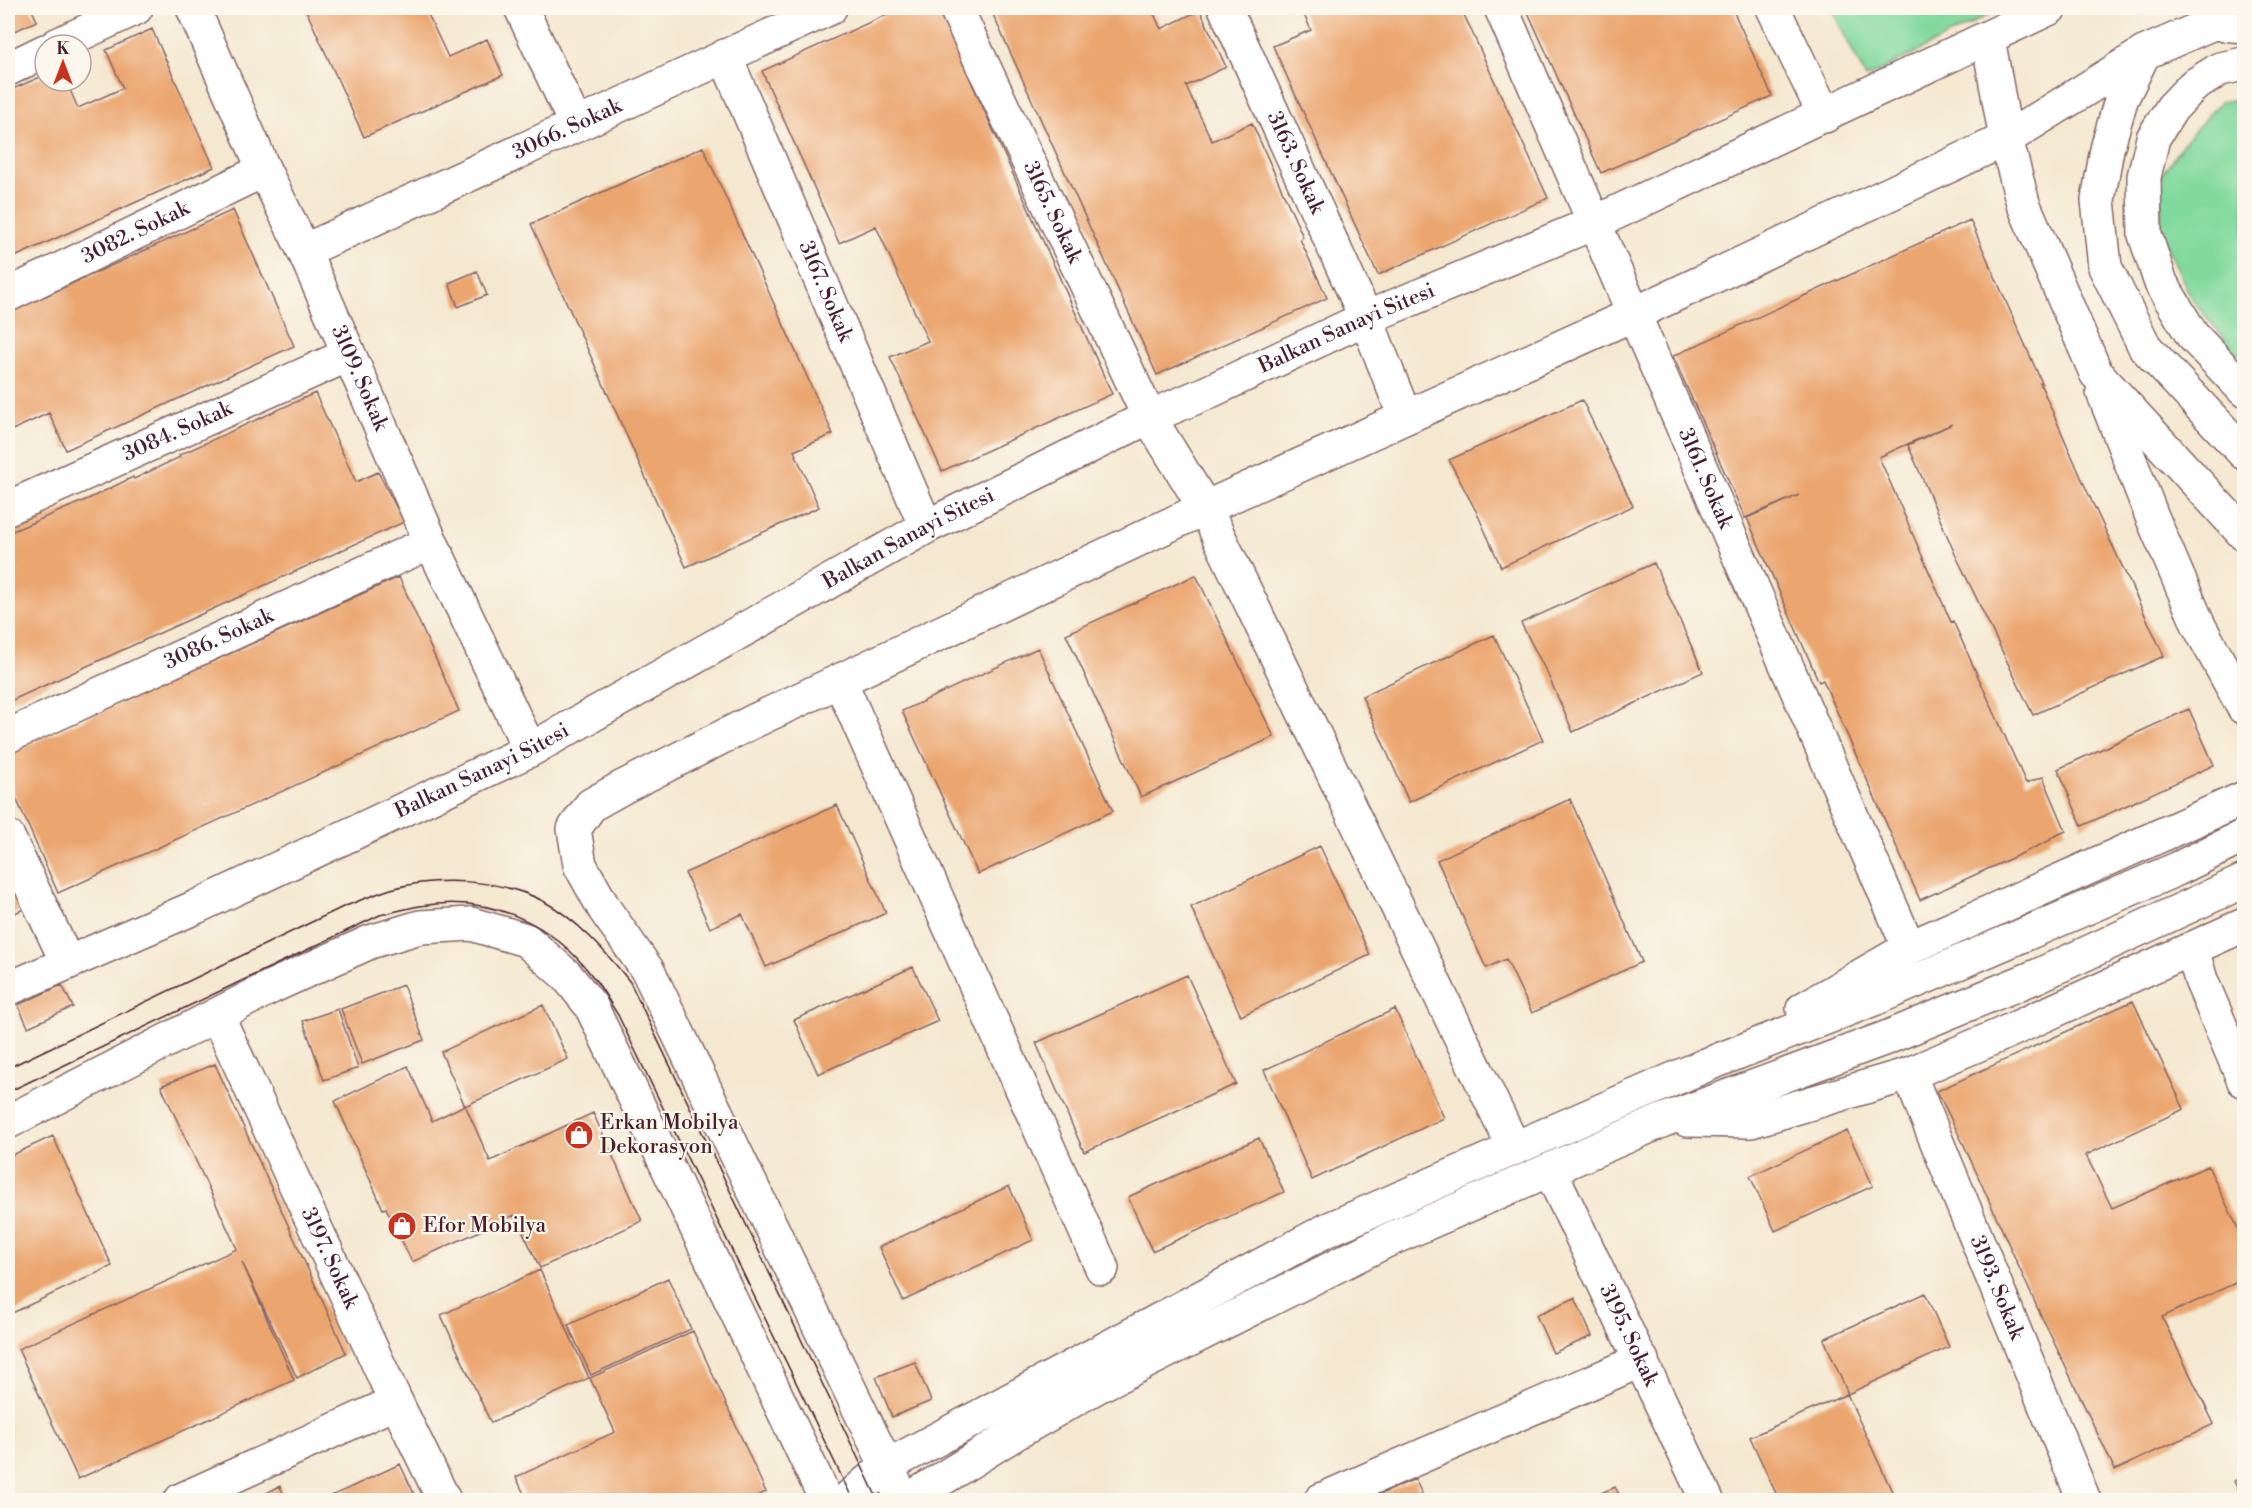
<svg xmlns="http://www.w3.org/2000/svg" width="2252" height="1508" viewBox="0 0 2252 1508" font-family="'Libre Bodoni',serif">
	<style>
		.green { fill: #81d99d; stroke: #667c64; stroke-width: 1.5 }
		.building { fill: #eba66f }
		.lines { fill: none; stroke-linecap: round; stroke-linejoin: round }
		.street-casing { stroke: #866565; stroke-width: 36 }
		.secondary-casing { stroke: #866565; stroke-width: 36 }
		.highway-casing { stroke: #866565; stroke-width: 36 }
		.street { stroke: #fff; stroke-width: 33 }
		.secondary { stroke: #fff; stroke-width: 33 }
		.highway { stroke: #fff; stroke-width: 33 }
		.tram { stroke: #4a1f2b; stroke-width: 1.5 }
		.labels { text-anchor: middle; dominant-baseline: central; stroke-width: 4.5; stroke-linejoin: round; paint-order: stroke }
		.street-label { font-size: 21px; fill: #4a1f2b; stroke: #fbf7ec }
		.poi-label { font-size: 21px; fill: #4a1f2b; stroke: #fbf7ec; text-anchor: start }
	</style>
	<rect width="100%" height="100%" fill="#fbf7ec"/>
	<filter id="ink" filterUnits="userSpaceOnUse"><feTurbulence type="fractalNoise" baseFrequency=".0167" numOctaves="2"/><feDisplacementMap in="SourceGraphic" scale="12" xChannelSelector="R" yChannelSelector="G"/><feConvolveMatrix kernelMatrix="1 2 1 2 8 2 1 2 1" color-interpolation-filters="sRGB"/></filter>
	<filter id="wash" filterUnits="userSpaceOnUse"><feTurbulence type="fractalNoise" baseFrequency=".008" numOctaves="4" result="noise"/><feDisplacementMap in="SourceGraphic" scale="24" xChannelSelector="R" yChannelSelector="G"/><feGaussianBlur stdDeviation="1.35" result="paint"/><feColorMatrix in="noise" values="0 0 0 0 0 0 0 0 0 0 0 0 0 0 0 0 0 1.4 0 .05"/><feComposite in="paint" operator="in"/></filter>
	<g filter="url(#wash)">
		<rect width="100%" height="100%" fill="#f4e8d0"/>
		<path class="green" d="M 1831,8 L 2002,8 L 1866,78 Z
			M 2244,98 L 2244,363 L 2191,298 L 2162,235 L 2159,179 L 2183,144 L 2220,102 Z"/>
		<g id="blocks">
			<path class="building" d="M 8,8 L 31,8 L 37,21 L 8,34 Z
				M 305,8 L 425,8 L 448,57 L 487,39 L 503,75 L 364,137 Z
				M 901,8 L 938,8 L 1112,394 L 942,471 L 890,357 L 928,341 L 901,282 L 876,226 L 839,243 L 762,71 Z
				M 990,8 L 1151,8 L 1161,29 L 1200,10 L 1226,67 L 1186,86 L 1212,141 L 1252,123 L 1303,237 L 1300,239 L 1327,298 L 1157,375 Z
				M 1301,8 L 1461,8 L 1548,198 L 1378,275 L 1273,46 L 1311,30 Z
				M 1526,8 L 1732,8 L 1772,96 L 1601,173 Z
				M 152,29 L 214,167 L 8,260 L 8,91 L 45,75 L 45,81 L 66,81 L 78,108 L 123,88 L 106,50 Z
				M 703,147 L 833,434 L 794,451 L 819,507 L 686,567 L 531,224 Z
				M 233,210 L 294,346 L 66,450 L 49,413 L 8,432 L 8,313 Z
				M 1970,220 L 2042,383 L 2040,383 L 2088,493 L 2164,656 L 2033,715 L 1955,554 L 1908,445 L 1952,424 L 1879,457 L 1951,622 L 1953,621 L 2026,783 L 2043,777 L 2066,831 L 2050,838 L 2051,840 L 1920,900 L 1823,680 L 1819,682 L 1747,518 L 1799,495 L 1745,518 L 1673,356 Z
				M 477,271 L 487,295 L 458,307 L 449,283 Z
				M 315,393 L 356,482 L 378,472 L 404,522 L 8,702 L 8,533 L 88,499 L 133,477 L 134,479 L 180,457 L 179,455 Z
				M 1582,400 L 1633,506 L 1501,567 L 1477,513 L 1449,460 Z
				M 1654,563 L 1703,672 L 1573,732 L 1548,675 L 1521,623 Z
				M 1196,575 L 1274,737 L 1141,797 L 1066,634 Z
				M 399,577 L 459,711 L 58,893 L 8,780 L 8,754 Z
				M 1494,635 L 1543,740 L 1409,802 L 1362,696 Z
				M 1038,648 L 1113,811 L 978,874 L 902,711 Z
				M 2189,709 L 2214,765 L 2082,826 L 2058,769 Z
				M 1570,799 L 1642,962 L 1532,1013 L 1506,959 L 1486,968 L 1437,860 Z
				M 837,805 L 886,913 L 766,967 L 742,914 L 710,928 L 685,873 Z
				M 1320,846 L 1370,955 L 1241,1016 L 1191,907 Z
				M 8,849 L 33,905 L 8,916 Z
				M 913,967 L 938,1021 L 818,1074 L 794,1020 Z
				M 1187,975 L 1236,1084 L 1084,1152 L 1036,1043 Z
				M 62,985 L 73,1007 L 28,1027 L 18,1005 Z
				M 403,985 L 424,1040 L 362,1064 L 341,1009 Z
				M 2133,1001 L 2184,1109 L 2086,1155 L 2112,1208 L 2208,1166 L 2244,1241 L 2244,1279 L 2162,1317 L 2214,1424 L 2115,1470 L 2037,1307 L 1963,1143 L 1937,1091 Z
				M 543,1005 L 568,1059 L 465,1106 L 441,1052 Z
				M 338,1009 L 358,1068 L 324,1080 L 303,1021 Z
				M 1395,1009 L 1444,1118 L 1312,1180 L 1264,1070 Z
				M 215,1064 L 346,1353 L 297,1378 L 242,1262 L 294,1380 L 78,1479 L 18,1349 L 237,1249 L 161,1086 Z
				M 408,1066 L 432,1121 L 465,1105 L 490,1161 L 593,1113 L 642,1221 L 540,1268 L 515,1215 L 412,1262 L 386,1208 L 383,1209 L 335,1101 Z
				M 1847,1131 L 1873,1186 L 1775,1231 L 1750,1176 Z
				M 53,1136 L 112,1266 L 8,1315 L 8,1157 Z
				M 1259,1138 L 1284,1192 L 1152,1251 L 1128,1197 Z
				M 1009,1186 L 1033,1240 L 903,1301 L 879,1247 Z
				M 540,1270 L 589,1378 L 491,1423 L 441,1315 Z
				M 668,1278 L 691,1329 L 591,1375 L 568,1325 Z
				M 1925,1293 L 1949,1347 L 1848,1394 L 1824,1339 Z
				M 1575,1298 L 1592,1336 L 1553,1353 L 1536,1315 Z
				M 693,1331 L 766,1492 L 747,1500 L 527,1500 L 516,1477 L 615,1432 L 590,1378 Z
				M 915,1362 L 931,1401 L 892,1417 L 876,1377 Z
				M 1847,1394 L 1896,1500 L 1779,1500 L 1750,1437 Z
				M 400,1464 L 417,1500 L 322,1500 L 347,1489 Z
				M 2244,1476 L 2244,1500 L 2243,1500 L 2234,1481 Z
				M 1415,1479 L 1425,1500 L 1367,1500 Z
				M 280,1486 L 286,1500 L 267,1500 L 264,1494 Z
				M 1615,1487 L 1622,1500 L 1585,1500 Z"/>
		</g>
	</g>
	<g filter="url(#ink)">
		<use href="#blocks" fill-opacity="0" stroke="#866565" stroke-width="1.5"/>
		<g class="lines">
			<g class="street-casing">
				<g id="street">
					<path id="s1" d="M 193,8 L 264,170 L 304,251 L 431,542 L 530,750"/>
					<path d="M 521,8 L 576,125"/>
					<path id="s2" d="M 956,8 L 1149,417 L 1205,508 L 1514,1148"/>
					<path id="s3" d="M 1225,8 L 1366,318 L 1405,417"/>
					<path id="s4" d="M 1501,8 L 1909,948"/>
					<path d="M 1773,8 L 1825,116"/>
					<path d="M 57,45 L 136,8"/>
					<path id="s5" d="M 725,56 L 926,527"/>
					<path d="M 8,69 L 45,51"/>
					<path id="s6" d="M 304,251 L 830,8"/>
					<path id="s7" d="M 8,295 L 264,170"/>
					<path id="s8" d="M 8,508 L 348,355"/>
					<path d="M 840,681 L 1102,1268"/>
					<path id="s9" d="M 8,736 L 431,542"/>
					<path d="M 8,837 L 67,962"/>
					<path d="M 471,924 L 526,940 L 567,976 L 591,1006 L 826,1500"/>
					<path d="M 2192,949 L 2201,980 L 2244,1081"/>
					<path id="s10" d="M 217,1015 L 396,1402 L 444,1500"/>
					<path id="s11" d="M 1909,1074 L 2084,1500"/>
					<path id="s12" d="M 1550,1170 L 1707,1500"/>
					<path d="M 181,1500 L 396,1402"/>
					<path d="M 903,1500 L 648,971 L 605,910 L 580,865 L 574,829 L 591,805 L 623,787 L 752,722 L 1205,508 L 1634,314 L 2006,139 L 2144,53"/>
					<path d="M 1321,1500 L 1642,1360"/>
				</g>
			</g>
			<g class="secondary-casing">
				<g id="secondary">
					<path d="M 1988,38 L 2006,139 L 2023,203 L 2096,373 L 2244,534"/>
					<path d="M 2103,392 L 2153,519 L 2199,626 L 2244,708"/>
					<path id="s13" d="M 8,989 L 196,907 L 530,750 L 926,527 L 1149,417 L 1204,394 L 1366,318 L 1594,223 L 2050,8"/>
					<path d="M 1803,1009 L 1909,948 L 2244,798"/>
					<path d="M 1687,1120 L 1751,1121 L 1909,1074 L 1998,1036 L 2244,925"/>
					<path d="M 8,1122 L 273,986 L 370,942 L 420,927 L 471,924"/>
					<path d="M 846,1500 L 885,1467 L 1327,1230 L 1706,1065 L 1874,999 L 2177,869 L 2244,836"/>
					<path d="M 908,1500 L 1016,1433 L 1098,1386 L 1386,1241 L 1664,1120 L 1886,1038 L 2037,976 L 2244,881"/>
				</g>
			</g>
			<g class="highway-casing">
				<path id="highway" d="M 2244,26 L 2213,23 L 2144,53 L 2121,100 L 2107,149 L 2098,200 L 2105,267 L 2145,347 L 2244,453
					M 2244,64 L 2220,69 L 2193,86 L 2172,108 L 2153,138 L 2144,177 L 2145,235 L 2161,283 L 2192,335 L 2244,390"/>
			</g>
			<use href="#street" class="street"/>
			<use href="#secondary" class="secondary"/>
			<use href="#highway" class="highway"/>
			<path class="tram" d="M 8,1068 L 343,907 C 359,901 375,894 391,889 C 435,876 501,879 543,901 C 577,919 606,952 630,982 L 878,1500
				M 8,1092 L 380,915 C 394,912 407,908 420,906 C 489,894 552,922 593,977 C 603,989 610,1003 618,1015 L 853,1500"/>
		</g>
	</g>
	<defs>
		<g id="shop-disc" transform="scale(1.5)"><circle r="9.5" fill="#c8321e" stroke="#fbf7ec"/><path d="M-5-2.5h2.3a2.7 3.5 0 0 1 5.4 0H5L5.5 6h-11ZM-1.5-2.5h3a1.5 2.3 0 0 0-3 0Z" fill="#fff"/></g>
	</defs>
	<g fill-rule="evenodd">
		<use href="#shop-disc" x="579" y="1135"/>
		<use href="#shop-disc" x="402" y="1226"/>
	</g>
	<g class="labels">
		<g class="street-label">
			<text stroke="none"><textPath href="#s6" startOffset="290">3066. Sokak</textPath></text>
			<text stroke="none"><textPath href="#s3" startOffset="170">3163. Sokak</textPath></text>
			<text stroke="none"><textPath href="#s2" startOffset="226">3165. Sokak</textPath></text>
			<text stroke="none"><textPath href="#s7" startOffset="142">3082. Sokak</textPath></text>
			<text stroke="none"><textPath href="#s5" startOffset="256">3167. Sokak</textPath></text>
			<text stroke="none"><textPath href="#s13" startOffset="1494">Balkan Sanayi Sitesi</textPath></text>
			<text stroke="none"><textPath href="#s1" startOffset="406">3109. Sokak</textPath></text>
			<text stroke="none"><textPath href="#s8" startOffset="186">3084. Sokak</textPath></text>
			<text stroke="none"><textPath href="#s4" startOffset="513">3161. Sokak</textPath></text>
			<text stroke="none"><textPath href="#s13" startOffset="1008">Balkan Sanayi Sitesi</textPath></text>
			<text stroke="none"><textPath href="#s9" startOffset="232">3086. Sokak</textPath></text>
			<text stroke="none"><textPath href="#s13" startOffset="522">Balkan Sanayi Sitesi</textPath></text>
			<text stroke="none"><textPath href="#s10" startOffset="268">3197. Sokak</textPath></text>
			<text stroke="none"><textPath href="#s11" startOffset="231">3193. Sokak</textPath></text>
			<text stroke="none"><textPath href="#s12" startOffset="183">3195. Sokak</textPath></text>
		</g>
		<g class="poi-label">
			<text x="600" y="1123">Erkan Mobilya<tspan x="600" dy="24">Dekorasyon</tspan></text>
			<text x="423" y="1226">Efor Mobilya</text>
		</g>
	</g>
	<rect width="2252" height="1508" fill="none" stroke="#fbf7ec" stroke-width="30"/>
	<g transform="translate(63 63)"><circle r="28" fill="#fbf7ec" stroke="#b4a19f" stroke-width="1.5"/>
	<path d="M0-4.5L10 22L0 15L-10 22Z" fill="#c8321e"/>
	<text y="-9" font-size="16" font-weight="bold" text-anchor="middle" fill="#4a1f2b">K</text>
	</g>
</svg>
